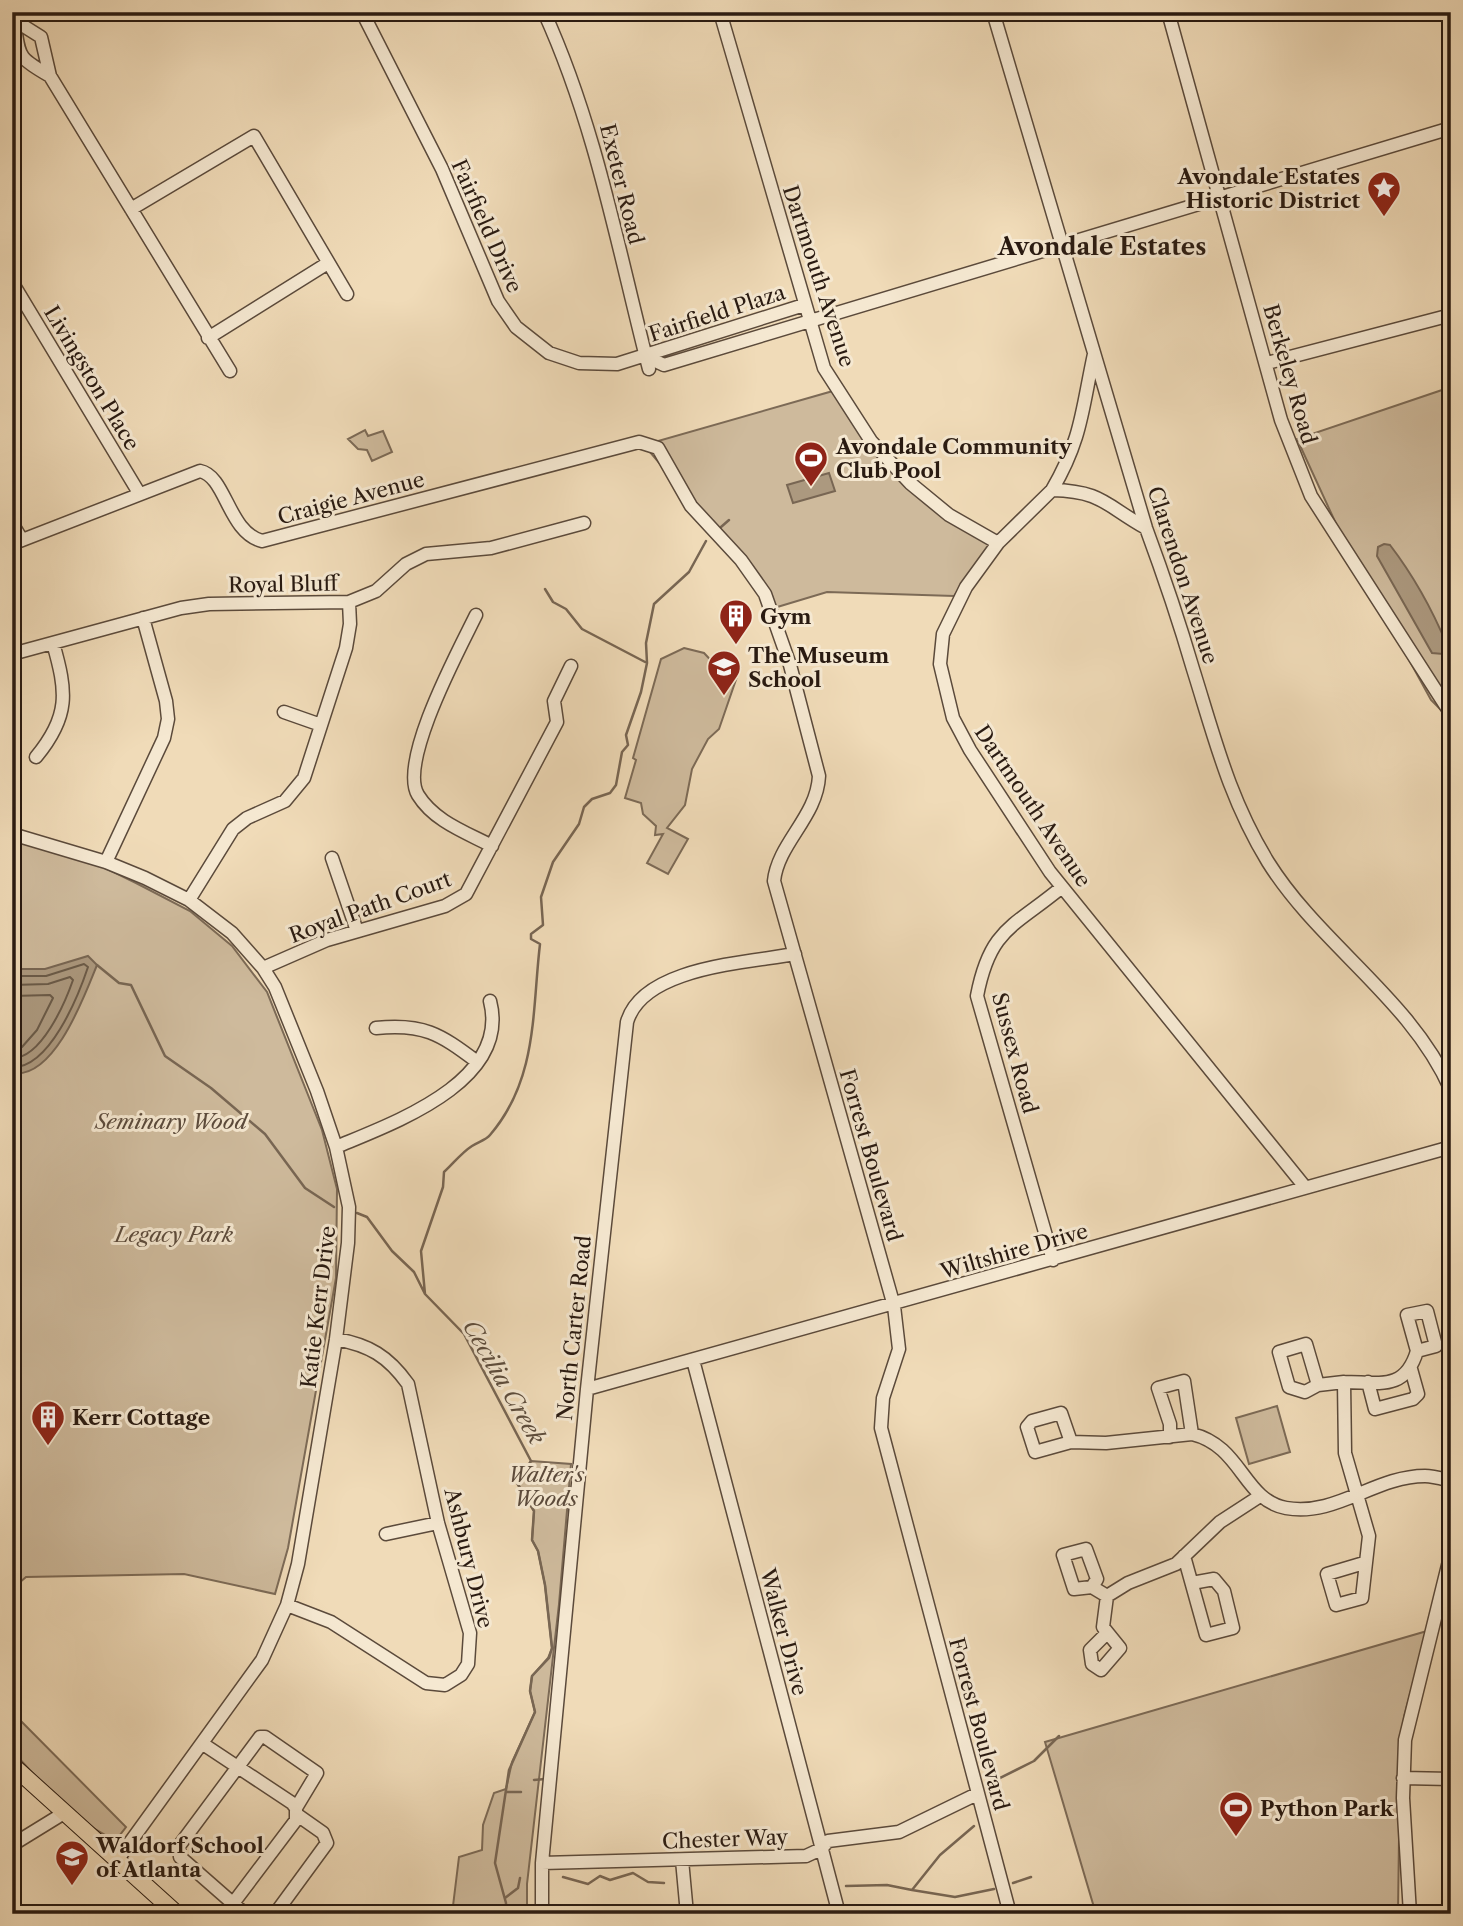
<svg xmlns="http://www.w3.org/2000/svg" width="1463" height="1926" viewBox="0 0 1463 1926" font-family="'Libre Caslon Text',serif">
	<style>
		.green { fill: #ceba9c; stroke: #7c6a56; stroke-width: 2 }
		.water { fill: #ac997f; stroke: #786653; stroke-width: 2 }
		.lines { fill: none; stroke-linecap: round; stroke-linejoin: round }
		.shore { stroke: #6a5a48; stroke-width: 2 }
		.stream { stroke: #786653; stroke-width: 2.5 }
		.minor-casing { stroke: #5b4a3b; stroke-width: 15 }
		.major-casing { stroke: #291a11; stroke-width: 18 }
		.minor { stroke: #f5e8d1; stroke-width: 12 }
		.major { stroke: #f0dbb8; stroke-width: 16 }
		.labels { text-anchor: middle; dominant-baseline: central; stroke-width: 6; stroke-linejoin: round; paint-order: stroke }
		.poi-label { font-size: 21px; font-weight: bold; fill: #291a11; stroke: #f5e8d1; text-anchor: start }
		.street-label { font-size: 21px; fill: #291a11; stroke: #f5e8d1 }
		.park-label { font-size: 21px; font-style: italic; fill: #5b4a3b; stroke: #f5e8d1 }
		.water-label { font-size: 23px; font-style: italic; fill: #5d4d3d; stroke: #f5e8d1 }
		.quarter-label { font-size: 24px; font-weight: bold; fill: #291a11; stroke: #f5e8d1 }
	</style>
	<rect width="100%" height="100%" fill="#f0dbb8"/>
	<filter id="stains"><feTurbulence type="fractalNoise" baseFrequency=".00286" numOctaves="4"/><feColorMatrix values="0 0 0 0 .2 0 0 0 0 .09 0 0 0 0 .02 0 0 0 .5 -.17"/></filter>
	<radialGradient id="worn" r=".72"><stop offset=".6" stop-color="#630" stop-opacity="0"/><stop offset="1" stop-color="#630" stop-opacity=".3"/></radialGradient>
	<path class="green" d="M 1451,387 L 1451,720 L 1431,700 L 1344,541 L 1297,439 Z
		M 833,391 L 903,478 L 991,545 L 954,596 L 827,592 L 774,608 L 766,589 L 644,445 Z
		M 365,430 L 368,436 L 383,431 L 392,452 L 372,461 L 367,450 L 358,449 L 348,439 Z
		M 684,648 L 704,653 L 720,670 L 730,670 L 729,663 L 740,668 L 719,729 L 708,739 L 692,769 L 685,805 L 667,828 L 688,839 L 668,874 L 647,863 L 663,834 L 655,835 L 656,826 L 643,814 L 641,803 L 625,798 L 636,760 L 633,758 L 661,659 Z
		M 12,838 L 87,859 L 136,883 L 190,911 L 232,946 L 267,992 L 322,1130 L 337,1189 L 336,1278 L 288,1548 L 275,1594 L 184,1574 L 26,1577 L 12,1589 Z
		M 1277,1406 L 1290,1452 L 1249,1464 L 1236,1418 Z
		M 531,1461 L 571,1464 L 559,1604 L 527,1884 L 527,1914 L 452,1914 L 459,1857 L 482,1850 L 483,1825 L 494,1793 L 506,1789 L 512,1762 L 535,1712 L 530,1691 L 532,1676 L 548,1658 L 552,1648 L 545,1585 L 538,1551 L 532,1540 L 534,1511 L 517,1483 Z
		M 1427,1631 L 1404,1717 L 1400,1763 L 1398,1914 L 1096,1914 L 1045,1742 Z
		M 12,1712 L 126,1827 L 116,1840 C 72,1822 45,1785 12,1751 Z"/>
	<path class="water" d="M 829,473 L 835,491 L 793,503 L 787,485 Z
		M 1384,544 L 1390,545 C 1413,575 1432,609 1447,645 L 1443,654 L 1432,653 L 1377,556 L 1378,547 Z
		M 88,956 L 97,965 C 84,997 54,1080 12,1073 L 12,969 L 45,969 Z"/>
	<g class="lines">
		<path class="shore" d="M 12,976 L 46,976 L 84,964 L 88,967 C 78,997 49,1069 12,1067
			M 12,985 L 48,984 L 70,977 L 73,980 C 65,1003 41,1059 12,1058
			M 12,996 L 50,995 L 53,998 L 37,1030 L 22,1047 L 12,1047"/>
		<path class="stream" d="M 721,527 L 729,520
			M 545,589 L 553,602 L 566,609 L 582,629 L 647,663
			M 97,965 L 119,983 L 131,985 L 165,1056 L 211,1088 L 265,1134 L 305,1188 L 334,1207
			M 357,1213 L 367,1217 L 392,1251 L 414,1272 L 425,1294 L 464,1334 L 531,1461 L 517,1483 L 534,1511 L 532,1540 L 538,1551 L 545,1585 L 552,1648 L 549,1658 L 532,1676 L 530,1691 L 535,1712 L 509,1770 L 495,1863 L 506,1903 L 505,1914
			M 425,1294 L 421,1251 L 443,1187 L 444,1172 C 453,1164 461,1153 472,1146 C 478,1142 486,1140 490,1135 C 538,1079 532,1011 540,944 L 531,939 L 531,934 L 543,925 L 541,897 L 553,862 L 579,824 L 584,807 L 592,799 L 610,793 L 616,785 L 622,752 L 628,745 L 626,735 L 641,692 L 647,663 L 646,643 L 654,604 L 689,572 L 706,541
			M 534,1780 L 545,1779
			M 988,1784 L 1034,1761 L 1059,1736
			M 507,1792 L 521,1792
			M 563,1877 L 588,1884 L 600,1876 L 610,1880 L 633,1873 L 648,1882 L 664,1883
			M 1013,1883 L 1031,1877
			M 846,1886 L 887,1885 L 912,1890 L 940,1855 L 974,1826
			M 912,1890 L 955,1897 L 994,1889
			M 505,1898 L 518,1888 L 520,1878"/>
		<g class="minor-casing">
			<path id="minor" d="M 362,12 L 442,169 L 498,301 L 516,327 L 549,353 L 579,363 L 617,364 L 804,305
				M 544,12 C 596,126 618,249 649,369
				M 720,12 L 824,368 L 871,441 L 910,483 L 949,515 L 998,543
				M 993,12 L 1146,528 C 1163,574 1179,621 1193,669 C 1215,739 1229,798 1268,862 C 1320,945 1411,999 1451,1090
				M 1168,12 L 1281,420 L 1311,496 L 1451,714
				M 13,17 C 21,56 13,55 50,76
				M 14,20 L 41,37 L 50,76 L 230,371
				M 131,209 L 254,136 L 347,294
				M 12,282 L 139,493
				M 208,338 L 328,263
				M 645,356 L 664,365 L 1451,128
				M 1267,363 L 1451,315
				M 1052,490 C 1082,439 1082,409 1094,354
				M 12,523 L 22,540
				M 1146,528 C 1105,505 1102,491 1052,490 L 998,543 L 966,587 L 943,634 L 940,664 L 953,718 L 970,750 L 1050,872 L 1305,1187
				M 12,544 L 200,471 C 226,476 228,532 262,541 L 639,442 L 658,448 L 691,506 L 741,560 L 765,594 L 790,665 L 819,776 C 817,817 778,843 774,881 L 894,1306 L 899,1349 L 883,1398 L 881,1428 L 1010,1914
				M 476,615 C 460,648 398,762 418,795 C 434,821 465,832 492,846
				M 12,654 L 181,608 L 209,604 L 349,602 L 376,591 L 406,564 L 426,554 L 491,548 L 584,523
				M 284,712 L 321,725
				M 36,757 C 70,716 67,692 53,643
				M 12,834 L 106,862 L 145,878 L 189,900 L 232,933 L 263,968 L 275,987 L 317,1091 L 336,1147 L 349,1207 L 348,1243 L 336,1339 L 298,1564 L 287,1605 L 262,1660 L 118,1859
				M 332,858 L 357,931
				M 106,862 L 164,738 L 168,719 L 166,701 L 143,618
				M 189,900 L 233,829 L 247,818 L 285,801 L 304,778 L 346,648 L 350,624 L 349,602
				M 263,968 L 327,940 L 445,906 L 466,894 L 557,722 L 554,701 L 571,666
				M 376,1028 C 423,1023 440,1034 476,1061
				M 336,1147 C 393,1123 511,1082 490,1001
				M 1053,1260 L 977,996 C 990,928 1014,927 1062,887
				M 693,1360 L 839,1914
				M 1368,1382 L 1375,1409 L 1413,1399 L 1418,1394 L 1411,1369
				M 1318,1385 L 1305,1392 L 1289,1387 L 1279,1352 L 1306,1344 L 1318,1385 L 1344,1382
				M 587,1389 L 1451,1147
				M 1170,1437 L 1170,1424 L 1158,1388 L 1184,1381 L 1192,1434
				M 1071,1442 L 1061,1413 L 1032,1421 L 1027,1427 L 1035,1452 L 1071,1442 L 1106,1443 L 1192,1434 C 1242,1446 1243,1500 1286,1508 C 1336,1517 1375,1476 1425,1476 C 1433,1476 1443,1479 1451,1481
				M 386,1534 L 438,1523
				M 1184,1556 L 1206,1635 L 1233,1628 L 1224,1591 L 1214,1579 L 1192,1583
				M 1364,1563 L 1327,1574 L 1336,1605 L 1362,1598 L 1369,1536 L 1345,1453 L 1344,1382 C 1378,1382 1405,1392 1417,1351 L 1436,1346 L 1427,1311 L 1407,1315 L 1417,1351
				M 1092,1587 L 1097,1579 L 1086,1549 L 1063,1555 L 1074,1589 L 1092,1587 L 1107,1596 L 1128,1583 L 1176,1564 L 1220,1522 L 1260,1496
				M 287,1605 L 331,1622 L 426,1683 L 445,1685 L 461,1675 L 468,1664 L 470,1633 L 438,1523 L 408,1384 C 388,1356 369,1345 336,1339
				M 1106,1634 L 1090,1650 L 1092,1664 L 1101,1670 L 1120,1648 L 1103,1627 L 1107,1596
				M 203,1744 L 292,1803 L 296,1808 L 296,1820 L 225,1914
				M 1403,1778 L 1451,1779
				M 12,1845 L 64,1813
				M 682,1860 L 687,1914
				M 542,1863 L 806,1856 L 821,1849 L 828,1841 L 899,1832 L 977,1794
				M 245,1914 L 180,1857 L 179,1846 L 260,1737 L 265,1737 L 317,1773 L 296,1808
				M 275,1914 L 327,1843 L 323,1833 L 296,1814
				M 542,1914 L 542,1863 L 587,1389 L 627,1022 C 643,967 746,963 795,954
				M 1410,1914 L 1403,1798 L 1405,1740 L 1451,1553"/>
		</g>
		<g class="major-casing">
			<path id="major" d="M 12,1765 L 177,1914"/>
		</g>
		<use href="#minor" class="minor"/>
		<use href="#major" class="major"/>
	</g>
	<defs>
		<g id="sight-pin" transform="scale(1.75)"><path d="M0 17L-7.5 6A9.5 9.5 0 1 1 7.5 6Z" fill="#8f2418" stroke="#f5e8d1"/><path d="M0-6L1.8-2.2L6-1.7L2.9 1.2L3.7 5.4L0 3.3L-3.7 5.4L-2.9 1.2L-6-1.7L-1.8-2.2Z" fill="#fff"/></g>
		<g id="stadium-pin" transform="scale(1.75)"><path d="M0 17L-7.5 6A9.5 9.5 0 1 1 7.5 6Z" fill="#8f2418" stroke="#f5e8d1"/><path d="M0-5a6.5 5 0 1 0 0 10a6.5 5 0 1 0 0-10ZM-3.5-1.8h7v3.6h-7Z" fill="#fff"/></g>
		<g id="building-pin" transform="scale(1.75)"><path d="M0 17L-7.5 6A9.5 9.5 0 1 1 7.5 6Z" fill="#8f2418" stroke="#f5e8d1"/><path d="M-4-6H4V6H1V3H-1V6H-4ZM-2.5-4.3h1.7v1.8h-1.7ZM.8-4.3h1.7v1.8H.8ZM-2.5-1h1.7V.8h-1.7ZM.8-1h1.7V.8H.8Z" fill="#fff"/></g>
		<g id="school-pin" transform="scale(1.75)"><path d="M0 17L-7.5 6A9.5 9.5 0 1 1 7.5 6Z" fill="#8f2418" stroke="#f5e8d1"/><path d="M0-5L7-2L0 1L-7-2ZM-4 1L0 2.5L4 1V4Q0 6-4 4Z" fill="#fff"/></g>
		<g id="university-pin" transform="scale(1.75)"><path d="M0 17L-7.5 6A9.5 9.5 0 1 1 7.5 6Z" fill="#8f2418" stroke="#f5e8d1"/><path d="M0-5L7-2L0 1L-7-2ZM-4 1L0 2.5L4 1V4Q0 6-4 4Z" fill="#fff"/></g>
	</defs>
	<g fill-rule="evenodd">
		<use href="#sight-pin" x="1384" y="188"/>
		<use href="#stadium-pin" x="811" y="458"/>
		<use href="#building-pin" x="736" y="616"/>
		<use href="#school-pin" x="724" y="667"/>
		<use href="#building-pin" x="48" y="1417"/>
		<use href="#stadium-pin" x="1236" y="1808"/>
		<use href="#university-pin" x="72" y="1857"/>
	</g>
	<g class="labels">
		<g class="poi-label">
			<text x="1360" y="176" text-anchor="end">Avondale Estates<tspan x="1360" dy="24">Historic District</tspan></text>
			<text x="836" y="446">Avondale Community<tspan x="836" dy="24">Club Pool</tspan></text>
			<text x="760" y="616">Gym</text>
			<text x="748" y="655">The Museum<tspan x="748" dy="24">School</tspan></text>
			<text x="72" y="1417">Kerr Cottage</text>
			<text x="1260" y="1808">Python Park</text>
			<text x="96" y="1845">Waldorf School<tspan x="96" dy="24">of Atlanta</tspan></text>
		</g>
		<g class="street-label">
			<text transform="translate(622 184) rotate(76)">Exeter Road</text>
			<text transform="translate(487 226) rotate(66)">Fairfield Drive</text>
			<text transform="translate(819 276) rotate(72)">Dartmouth Avenue</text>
			<text transform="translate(717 313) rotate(-18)">Fairfield Plaza</text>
			<text transform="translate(1290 374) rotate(74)">Berkeley Road</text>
			<text transform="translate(92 378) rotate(59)">Livingston Place</text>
			<text transform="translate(351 498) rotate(-15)">Craigie Avenue</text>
			<text transform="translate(1183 575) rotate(72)">Clarendon Avenue</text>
			<text transform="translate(283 584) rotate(-1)">Royal Bluff</text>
			<text transform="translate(1033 806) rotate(56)">Dartmouth Avenue</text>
			<text transform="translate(370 907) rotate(-20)">Royal Path Court</text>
			<text transform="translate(1015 1053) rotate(75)">Sussex Road</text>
			<text transform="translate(871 1155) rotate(74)">Forrest Boulevard</text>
			<text transform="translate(1014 1251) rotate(-16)">Wiltshire Drive</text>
			<text transform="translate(318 1307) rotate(-83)">Katie Kerr Drive</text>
			<text transform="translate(574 1328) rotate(-84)">North Carter Road</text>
			<text transform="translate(469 1558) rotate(76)">Ashbury Drive</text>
			<text transform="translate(784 1632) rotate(75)">Walker Drive</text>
			<text transform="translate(979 1724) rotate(75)">Forrest Boulevard</text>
			<text transform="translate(725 1839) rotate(-2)">Chester Way</text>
		</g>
		<g class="park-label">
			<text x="171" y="1121">Seminary Wood</text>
			<text x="174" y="1234">Legacy Park</text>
			<text x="546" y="1474">Walter's<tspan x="546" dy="24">Woods</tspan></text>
		</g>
		<g class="water-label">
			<text transform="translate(504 1382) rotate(60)">Cecilia Creek</text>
		</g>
		<g class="quarter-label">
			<text x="1102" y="246">Avondale Estates</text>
		</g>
	</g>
	<rect width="1463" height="1926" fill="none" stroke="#f0dbb8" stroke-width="42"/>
	<rect x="14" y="14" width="1435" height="1898" fill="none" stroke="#291a11" stroke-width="3.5"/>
	<rect x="21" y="21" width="1421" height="1884" fill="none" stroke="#291a11" stroke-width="2"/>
	<rect width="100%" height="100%" filter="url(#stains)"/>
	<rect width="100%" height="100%" fill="url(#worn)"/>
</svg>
